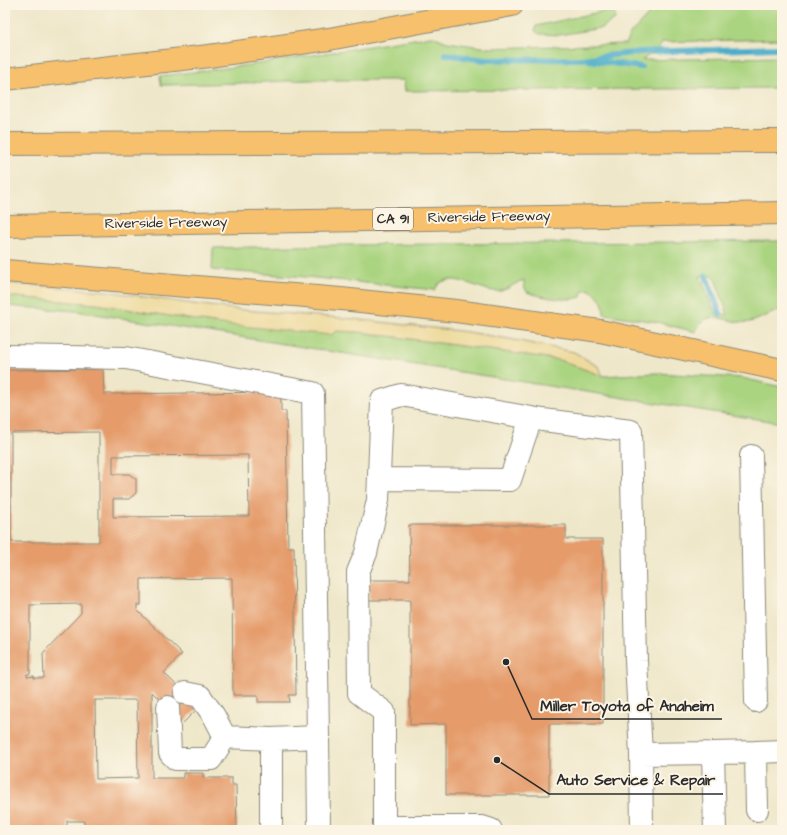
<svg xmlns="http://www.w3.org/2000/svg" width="787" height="835" viewBox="0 0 787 835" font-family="'Architects Daughter',sans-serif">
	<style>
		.green { fill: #aad480; stroke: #6a8056; fill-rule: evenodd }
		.sand { fill: #eeda9e; stroke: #8c8264 }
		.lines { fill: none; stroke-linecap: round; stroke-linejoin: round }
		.stream { stroke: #4badca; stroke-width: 6 }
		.building { fill: #e59b6a; fill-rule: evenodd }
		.minor-casing { stroke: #8c897a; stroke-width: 24 }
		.highway-casing { stroke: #8c897a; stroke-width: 24 }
		.minor { stroke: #fff; stroke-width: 22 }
		.highway { stroke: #f7c06c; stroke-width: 22 }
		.labels { text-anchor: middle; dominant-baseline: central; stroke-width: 4; stroke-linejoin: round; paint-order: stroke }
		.shield { fill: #fcf5e5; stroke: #6a6863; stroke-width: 1 }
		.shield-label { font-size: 13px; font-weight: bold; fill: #2b2b2b }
		.street-label { font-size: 14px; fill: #2b2b2b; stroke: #fcf5e5 }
		.leader { fill: none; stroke: #2b2b2b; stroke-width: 1.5 }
		.callout-dot { fill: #2b2b2b; stroke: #fcf5e5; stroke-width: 1.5 }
		.callout-label { font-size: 15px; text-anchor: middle; font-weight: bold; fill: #2b2b2b; stroke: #fcf5e5; stroke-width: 4; stroke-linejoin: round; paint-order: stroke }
	</style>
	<rect width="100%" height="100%" fill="#fcf5e5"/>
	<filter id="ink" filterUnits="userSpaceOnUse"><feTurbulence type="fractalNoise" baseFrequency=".025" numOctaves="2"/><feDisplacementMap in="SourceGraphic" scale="8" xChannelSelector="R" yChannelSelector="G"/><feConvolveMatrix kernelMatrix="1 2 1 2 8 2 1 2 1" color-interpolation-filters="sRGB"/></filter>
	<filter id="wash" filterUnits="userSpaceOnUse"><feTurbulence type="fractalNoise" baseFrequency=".012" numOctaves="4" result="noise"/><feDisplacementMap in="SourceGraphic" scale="16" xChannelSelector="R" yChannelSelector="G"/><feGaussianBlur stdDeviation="0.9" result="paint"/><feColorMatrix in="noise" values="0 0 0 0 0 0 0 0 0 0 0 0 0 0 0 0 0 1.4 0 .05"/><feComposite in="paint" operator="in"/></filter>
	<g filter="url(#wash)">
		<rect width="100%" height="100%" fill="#eee7c9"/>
		<path class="green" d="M 648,5 L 782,5 L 782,39 L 663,42 L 658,49 L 642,60 L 782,57 L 782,88 L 405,91 L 404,80 L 307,80 L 244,83 L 161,85 L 160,76 L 250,65 L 433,36 L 447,42 L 489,48 L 625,44 L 630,34 L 649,14 Z
			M 604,11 L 612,12 L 615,14 L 615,19 L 601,28 L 559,35 L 540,34 L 535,31 L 536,26 Z
			M 782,241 L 782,309 C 771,313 761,319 750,322 C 731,326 705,304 696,332 L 657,322 L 604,314 C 604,301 599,295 588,289 L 582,291 L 581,297 C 566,302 541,297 527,292 L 524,286 L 524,280 C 516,282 509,289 501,291 C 484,294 457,272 440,283 C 438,284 436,288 435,290 L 307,277 L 212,270 L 213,248 L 336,245 ZM 700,276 L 714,276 L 728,315 L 715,313 Z
			M 5,296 L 96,304 L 220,324 L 360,332 L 541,357 L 559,360 L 603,376 L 656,373 L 742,378 L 782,387 L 782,423 L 76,311 L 5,306 Z"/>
		<path class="sand" d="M 5,283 L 105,291 L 193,304 L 243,310 L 353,319 L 468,332 L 509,339 L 574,352 L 599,367 L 603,376 L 559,360 L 541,357 L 360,332 L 336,331 L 331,335 L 220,324 L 96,304 L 5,296 Z"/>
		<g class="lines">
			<path class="stream" d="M 445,54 L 484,60 L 581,59 L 640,52 L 782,48
				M 589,60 L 641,67
				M 706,276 L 720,314"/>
		</g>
		<g id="blocks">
			<path class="building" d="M 103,369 L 104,394 L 281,392 L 281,411 L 286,411 L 288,547 L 294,547 L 296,695 L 289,695 L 290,702 L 258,702 L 258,695 L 233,695 L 232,578 L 141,579 L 141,605 L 137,605 L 137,610 L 182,654 L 164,673 L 199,707 L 183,723 L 152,692 L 152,778 L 183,778 L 183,773 L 203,773 L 203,778 L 232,778 L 232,785 L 236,785 L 237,830 L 84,830 L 84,821 L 67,821 L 67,830 L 5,830 L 5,370 ZM 99,432 L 99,542 L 11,542 L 11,433 ZM 248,455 L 249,516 L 113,517 L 113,499 L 129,499 L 136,493 L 136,479 L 129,474 L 113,474 L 113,456 ZM 81,604 L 81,613 L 43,653 L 44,678 L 34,678 L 34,676 L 27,677 L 27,674 L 30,674 L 30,605 ZM 95,700 L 137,700 L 138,778 L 96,779 Z
				M 409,525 L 566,525 L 566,539 L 603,539 L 603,724 L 549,724 L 549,795 L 446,795 L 446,724 L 410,725 L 410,600 L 369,600 L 369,580 L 410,580 Z"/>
		</g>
	</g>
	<g filter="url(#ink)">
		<use href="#blocks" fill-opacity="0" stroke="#8c897a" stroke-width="1"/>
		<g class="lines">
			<g class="minor-casing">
				<path id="minor" d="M 5,356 L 126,358 L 313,393 L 318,737 L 271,739 L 271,830
					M 751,456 L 756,701
					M 379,479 L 510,480 L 531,418
					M 185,693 L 200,696 L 214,716 L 225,737
					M 168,707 L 170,753 L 176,759 L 211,759 L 225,737
					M 225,737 L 271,739
					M 318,737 L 319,830
					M 713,753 L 756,752
					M 757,810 L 756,752 L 782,751
					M 384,827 L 482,827 L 491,830
					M 384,830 L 384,712 L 359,693 L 358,572 L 366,553 L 378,500 L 382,401 L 401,395 L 543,420 L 631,431 L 636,661 L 641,754
					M 642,830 L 641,754 L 713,753 L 715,830"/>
			</g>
			<g class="highway-casing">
				<path id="highway" d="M 5,79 L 209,56 L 329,39 L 512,5
					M 5,144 L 782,141
					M 5,226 L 782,213
					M 5,271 L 341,299 L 456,311 L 600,331 L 782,370"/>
			</g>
			<use href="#minor" class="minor"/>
			<use href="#highway" class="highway"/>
		</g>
	</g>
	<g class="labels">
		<rect class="shield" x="373" y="208" width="40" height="22" rx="3"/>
		<g class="shield-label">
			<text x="393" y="219">CA 91</text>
		</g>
		<g class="street-label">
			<text transform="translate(489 217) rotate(-1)">Riverside Freeway</text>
			<text transform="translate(166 223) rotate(-1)">Riverside Freeway</text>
		</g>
	</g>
	<path class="leader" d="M506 662L532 719H722M497 760L549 794H723"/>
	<g class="callout-dot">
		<circle cx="506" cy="662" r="4"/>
		<circle cx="497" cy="760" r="4"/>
	</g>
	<g class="callout-label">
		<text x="627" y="711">Miller Toyota of Anaheim</text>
		<text x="636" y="785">Auto Service &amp; Repair</text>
	</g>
	<rect width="787" height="835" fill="none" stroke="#fcf5e5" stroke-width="20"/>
</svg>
